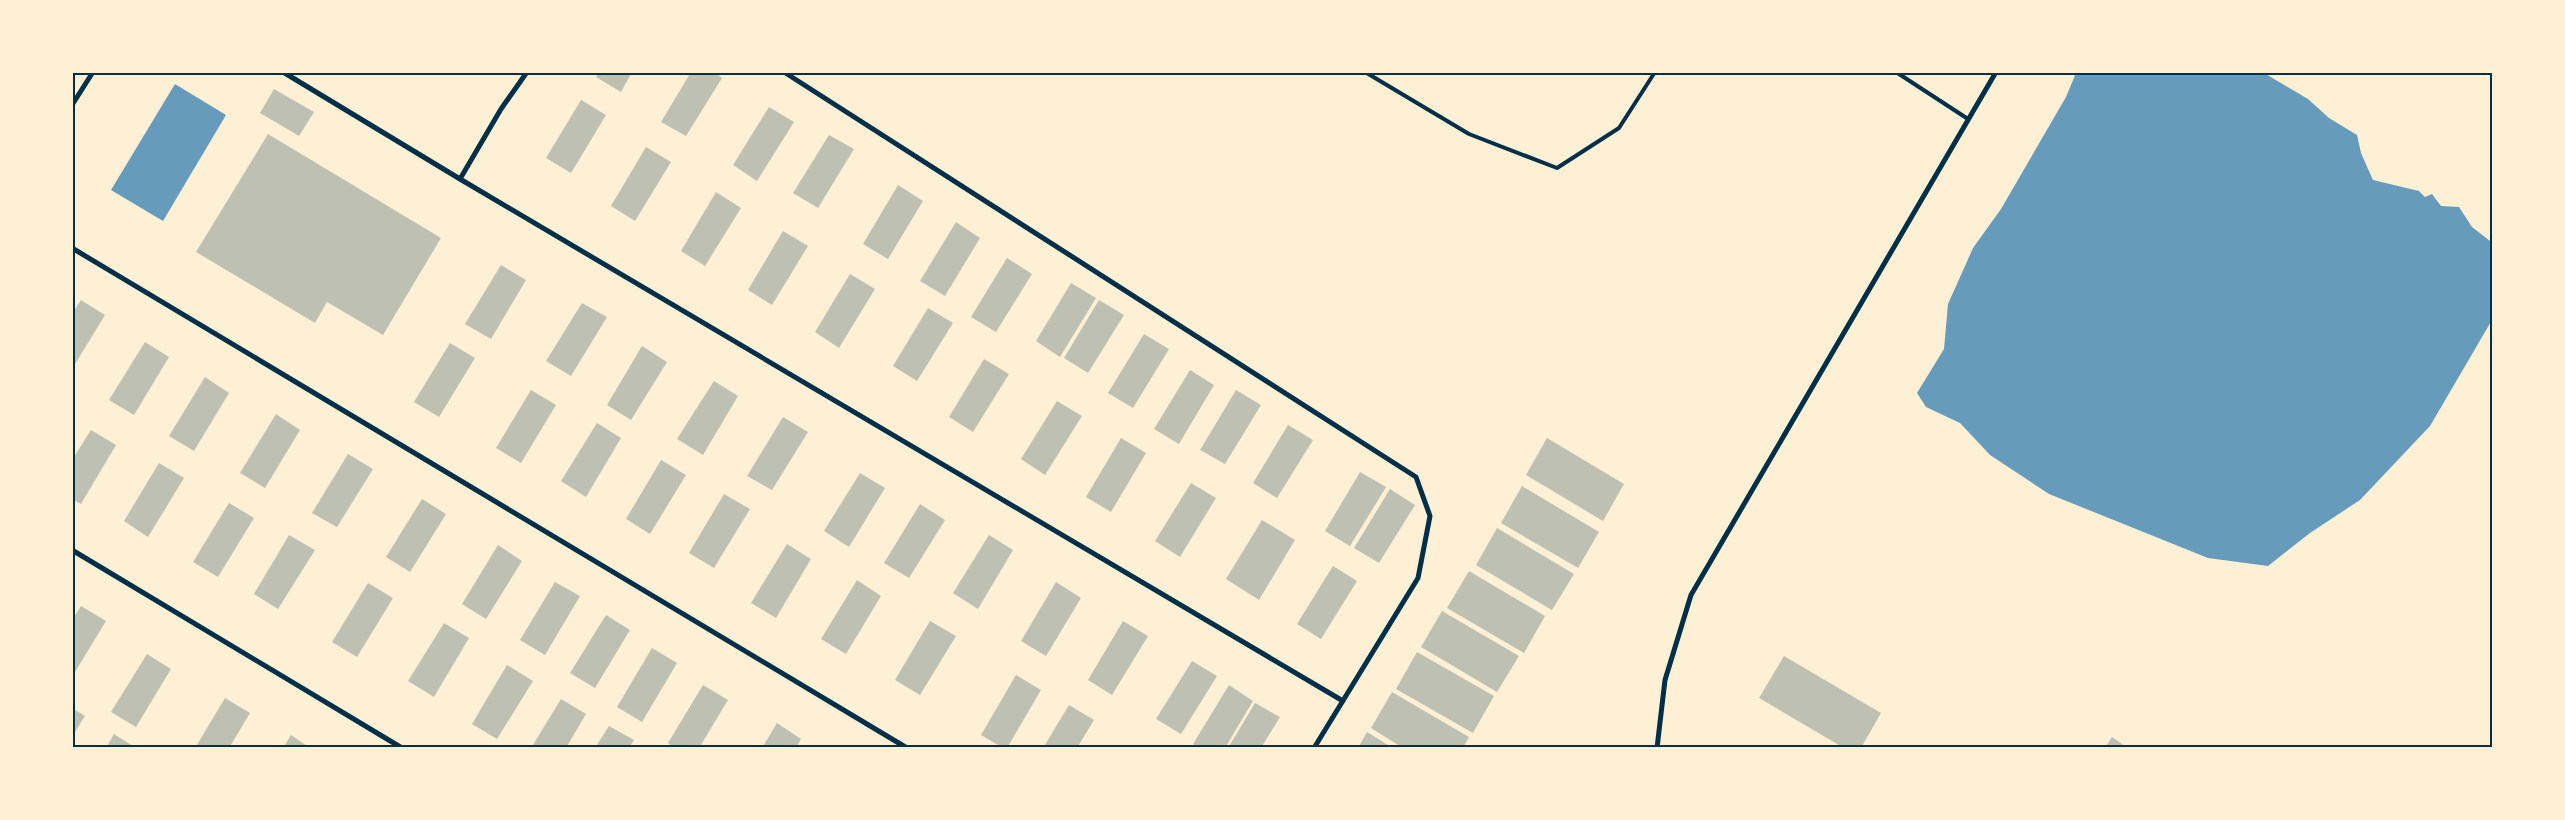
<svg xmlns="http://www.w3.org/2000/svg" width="2565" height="820" viewBox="0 0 2565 820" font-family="Lato,sans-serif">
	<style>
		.water { fill: #669bbc }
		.building { fill: #bec0b2 }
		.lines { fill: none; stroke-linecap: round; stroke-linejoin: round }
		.service { stroke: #003049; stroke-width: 4 }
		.minor { stroke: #003049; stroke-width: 5 }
		.neatline { fill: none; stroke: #003049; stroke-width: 2 }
	</style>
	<rect width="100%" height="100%" fill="#fdf0d5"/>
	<path class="water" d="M 2076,73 L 2264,73 L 2308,99 L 2329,118 L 2357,135 L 2361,153 L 2373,180 L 2419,191 L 2425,197 L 2432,194 L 2441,206 L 2459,207 L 2472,227 L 2490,241 L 2492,251 L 2492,320 L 2430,426 L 2360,500 L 2310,533 L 2268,566 L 2208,558 L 2049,494 L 1990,455 L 1960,423 L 1926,407 L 1917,393 L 1944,349 L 1948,304 L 1973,248 L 2001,209 L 2066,97 Z
		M 175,84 L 226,115 L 163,221 L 111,190 Z"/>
	<path class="building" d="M 599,72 L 632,72 L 621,92 L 596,77 Z
		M 691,72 L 714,72 L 722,78 L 686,136 L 661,122 Z
		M 274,89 L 314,112 L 299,136 L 260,113 Z
		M 581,100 L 606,115 L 571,173 L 546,158 Z
		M 769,107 L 794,122 L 757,181 L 733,165 Z
		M 268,134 L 441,238 L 383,335 L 327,302 L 315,323 L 196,252 Z
		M 829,135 L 854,149 L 818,208 L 793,193 Z
		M 646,147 L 671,162 L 635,221 L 611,206 Z
		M 898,185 L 923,201 L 888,259 L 863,244 Z
		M 716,192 L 741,208 L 705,266 L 681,251 Z
		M 956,222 L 980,238 L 945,296 L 920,281 Z
		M 783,231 L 808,246 L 772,305 L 748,290 Z
		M 1007,258 L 1032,274 L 996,332 L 971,317 Z
		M 501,265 L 526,280 L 491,339 L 465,324 Z
		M 850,274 L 875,289 L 839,348 L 815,332 Z
		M 1071,283 L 1096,298 L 1060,357 L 1036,341 Z
		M 81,300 L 105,315 L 72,369 L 72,314 Z
		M 1099,300 L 1124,315 L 1088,373 L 1064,358 Z
		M 582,303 L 607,317 L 571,376 L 546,361 Z
		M 928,308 L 953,323 L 917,381 L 893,366 Z
		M 1144,334 L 1169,349 L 1133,408 L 1108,393 Z
		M 145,342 L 169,357 L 134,415 L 109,400 Z
		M 450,343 L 475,358 L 439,417 L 414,402 Z
		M 642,346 L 667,362 L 631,420 L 607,405 Z
		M 984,359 L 1009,374 L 973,432 L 949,417 Z
		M 1190,370 L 1214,385 L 1179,444 L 1154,429 Z
		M 205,377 L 229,393 L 194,451 L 169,436 Z
		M 714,381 L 738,396 L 703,455 L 677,439 Z
		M 531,390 L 556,405 L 521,463 L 496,448 Z
		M 1236,390 L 1261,405 L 1225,464 L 1200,450 Z
		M 1057,401 L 1082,416 L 1045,475 L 1021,459 Z
		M 276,414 L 300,430 L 265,488 L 240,473 Z
		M 783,417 L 808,432 L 772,490 L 747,476 Z
		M 597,423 L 621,438 L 586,497 L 561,481 Z
		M 1288,425 L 1313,440 L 1277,498 L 1253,483 Z
		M 91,430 L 116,445 L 81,504 L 72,499 L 72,460 Z
		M 1121,438 L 1146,453 L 1111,512 L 1086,497 Z
		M 1547,438 L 1624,484 L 1603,521 L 1526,475 Z
		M 348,454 L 373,469 L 337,527 L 312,513 Z
		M 661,460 L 686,475 L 650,534 L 626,519 Z
		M 159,463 L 184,478 L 148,537 L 124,521 Z
		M 1360,472 L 1386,487 L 1350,546 L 1325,531 Z
		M 860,473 L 885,488 L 849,547 L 824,531 Z
		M 1191,483 L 1216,498 L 1180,557 L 1155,541 Z
		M 1522,486 L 1599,532 L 1578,568 L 1501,523 Z
		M 1390,489 L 1415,505 L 1379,563 L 1354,548 Z
		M 724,494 L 750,509 L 714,568 L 689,553 Z
		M 422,499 L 446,514 L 410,572 L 386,557 Z
		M 229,503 L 254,518 L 218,577 L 193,562 Z
		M 920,504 L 945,520 L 909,578 L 884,563 Z
		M 1262,520 L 1295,540 L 1259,600 L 1226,579 Z
		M 1497,528 L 1574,574 L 1552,610 L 1476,565 Z
		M 289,535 L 315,550 L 278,609 L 254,594 Z
		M 989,535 L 1013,550 L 978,609 L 953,593 Z
		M 787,544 L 811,559 L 776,618 L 751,603 Z
		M 498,545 L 522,561 L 486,619 L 462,604 Z
		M 1333,566 L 1357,581 L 1321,639 L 1297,624 Z
		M 1469,571 L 1545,616 L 1524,653 L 1447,608 Z
		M 857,580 L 881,596 L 846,654 L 821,639 Z
		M 555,582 L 580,596 L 545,655 L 520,640 Z
		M 1056,582 L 1081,598 L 1046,656 L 1021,641 Z
		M 368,583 L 393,598 L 357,657 L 332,642 Z
		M 81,606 L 106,621 L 72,677 L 72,620 Z
		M 1442,611 L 1519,656 L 1497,692 L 1421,647 Z
		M 606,615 L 630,630 L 595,688 L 570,673 Z
		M 930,621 L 956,636 L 920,695 L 895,680 Z
		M 1123,621 L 1148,636 L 1112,695 L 1088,680 Z
		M 444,623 L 469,638 L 434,697 L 408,681 Z
		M 652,648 L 677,663 L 642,722 L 617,707 Z
		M 1417,652 L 1494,696 L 1473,733 L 1396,689 Z
		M 147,654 L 171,669 L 136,727 L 111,712 Z
		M 1784,656 L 1881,713 L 1861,748 L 1844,748 L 1759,698 Z
		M 1192,661 L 1217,676 L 1181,734 L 1156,719 Z
		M 507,665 L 533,681 L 497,739 L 472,724 Z
		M 1016,675 L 1041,690 L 1007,748 L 1003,748 L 981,735 Z
		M 703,685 L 728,700 L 699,748 L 674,748 L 668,743 Z
		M 1229,685 L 1253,701 L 1225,748 L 1198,748 L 1193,744 Z
		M 1392,692 L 1469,737 L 1463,748 L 1403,748 L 1371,728 Z
		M 225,698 L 250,713 L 229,748 L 195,748 Z
		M 561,699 L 586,714 L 566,748 L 531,748 Z
		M 1255,703 L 1280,717 L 1261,748 L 1228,748 Z
		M 1069,705 L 1094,720 L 1077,748 L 1043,748 Z
		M 72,708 L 85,716 L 72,737 Z
		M 777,723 L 801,739 L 796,748 L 762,748 Z
		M 609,726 L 634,740 L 629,748 L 595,748 Z
		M 1367,732 L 1393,748 L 1358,748 Z
		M 114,734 L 136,748 L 106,748 Z
		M 291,735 L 310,748 L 283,748 Z
		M 2112,737 L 2128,748 L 2105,748 Z"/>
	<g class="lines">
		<path class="service" d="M 1365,72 L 1469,134 L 1557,168 L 1619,128 L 1655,72
			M 1896,72 L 1968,119"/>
		<path class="minor" d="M 283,72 L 460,179 L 1343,701
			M 784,72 L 1416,477 L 1430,516 L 1418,578 L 1314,748
			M 72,105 L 93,72
			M 460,179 L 501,109 L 527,72
			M 72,248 L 907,748
			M 72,550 L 402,748
			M 1657,748 L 1665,680 L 1691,595 L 1996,72"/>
	</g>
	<rect width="2565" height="820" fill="none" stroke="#fdf0d5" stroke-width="148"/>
	<rect x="74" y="74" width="2417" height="672" class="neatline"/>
</svg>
